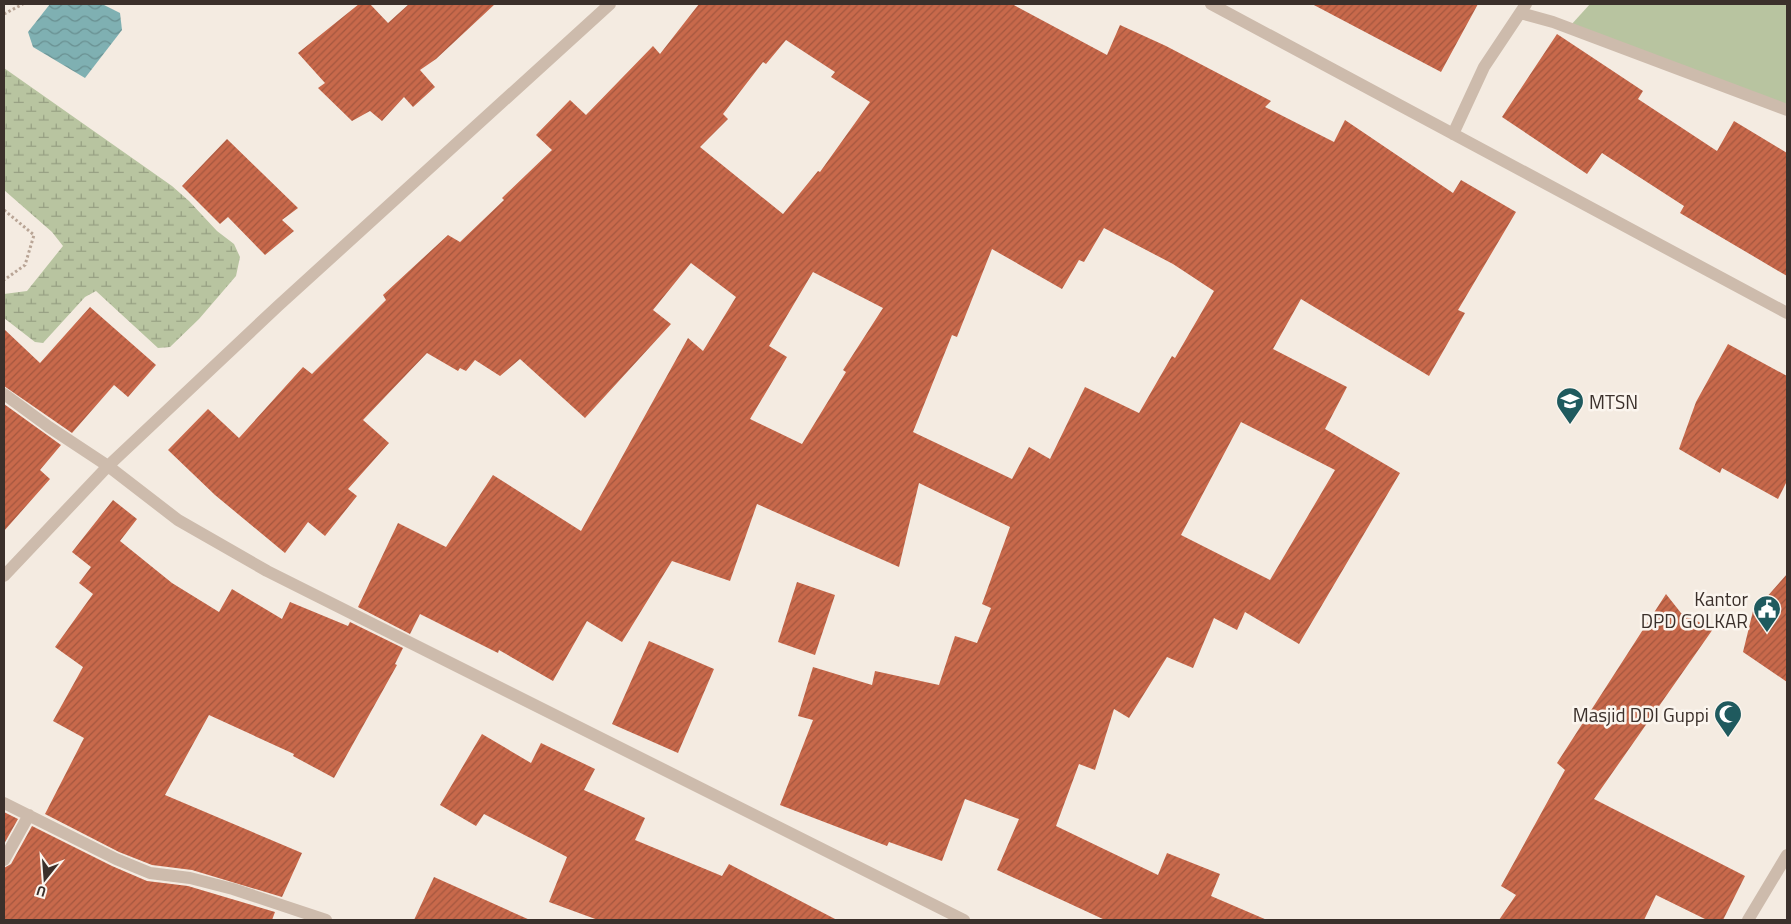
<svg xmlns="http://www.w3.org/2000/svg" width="1791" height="924" viewBox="0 0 1791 924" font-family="'Titillium Web',sans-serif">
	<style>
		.wetland { fill: url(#wetland-marsh) }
		.pitch { fill: #b8c4a0 }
		.water { fill: url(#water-waves) }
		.building { fill: url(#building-hatch); fill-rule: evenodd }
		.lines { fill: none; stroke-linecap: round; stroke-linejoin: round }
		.path { stroke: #b9a596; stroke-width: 3; stroke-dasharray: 2.5 2.5; stroke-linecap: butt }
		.minor { stroke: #cdbbac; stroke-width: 12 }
		.labels { text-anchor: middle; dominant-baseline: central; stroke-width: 5; stroke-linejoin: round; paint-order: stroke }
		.poi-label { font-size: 19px; fill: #3b302b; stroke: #fbf5ee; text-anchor: end }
	</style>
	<defs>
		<pattern id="wetland-marsh" width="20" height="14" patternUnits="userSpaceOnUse" patternTransform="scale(1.25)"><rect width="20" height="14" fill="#b8c4a0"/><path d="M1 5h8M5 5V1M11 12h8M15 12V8" fill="none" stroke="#97a083"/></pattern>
		<pattern id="water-waves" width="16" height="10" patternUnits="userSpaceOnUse" patternTransform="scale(1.25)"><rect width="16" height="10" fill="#7fb0b2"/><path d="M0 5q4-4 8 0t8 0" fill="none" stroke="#699091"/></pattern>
		<pattern id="building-hatch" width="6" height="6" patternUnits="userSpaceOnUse" patternTransform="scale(1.25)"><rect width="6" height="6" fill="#c8694b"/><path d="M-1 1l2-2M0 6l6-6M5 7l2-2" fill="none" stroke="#a4573f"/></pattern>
	</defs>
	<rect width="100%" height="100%" fill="#f4ebe1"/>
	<path class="wetland" d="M 4,68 L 172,186 L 189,201 L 217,231 L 234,244 L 240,257 L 236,276 L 199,319 L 170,347 L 158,348 L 96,291 L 85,297 L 43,343 L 35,342 L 4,318 L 4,294 L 27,291 L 63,246 L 52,232 L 4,190 Z"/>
	<path class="pitch" d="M 1590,4 L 1787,4 L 1787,105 L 1571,25 Z"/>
	<path class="water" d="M 50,4 L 102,4 L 120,13 L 122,30 L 85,78 L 33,47 L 28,32 Z"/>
	<path class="building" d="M 359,4 L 370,4 L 388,23 L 409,4 L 495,4 L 436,59 L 420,70 L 435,87 L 413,107 L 404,97 L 382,121 L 370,111 L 352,121 L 318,88 L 325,83 L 298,53 Z
		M 699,4 L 1012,4 L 1107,55 L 1120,25 L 1166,46 L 1271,101 L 1265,107 L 1334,142 L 1345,120 L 1453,193 L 1461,180 L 1516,212 L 1458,310 L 1465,313 L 1429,376 L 1301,299 L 1273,349 L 1347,387 L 1325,429 L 1400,473 L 1299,644 L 1245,612 L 1237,630 L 1214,618 L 1193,668 L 1167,657 L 1129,718 L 1114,709 L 1095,770 L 1079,764 L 1056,826 L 1158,875 L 1167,853 L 1220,874 L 1211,896 L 1267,920 L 1105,920 L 997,870 L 1019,819 L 965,799 L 942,861 L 889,842 L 887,846 L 780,805 L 813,720 L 798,716 L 813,667 L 872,685 L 875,671 L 939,685 L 955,636 L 977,643 L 991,608 L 982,604 L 1010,527 L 919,483 L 899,567 L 757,504 L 730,581 L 672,561 L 622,642 L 587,621 L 553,681 L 499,650 L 498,653 L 420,614 L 410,634 L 358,607 L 398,523 L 446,547 L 493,475 L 581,531 L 688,338 L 703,351 L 736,297 L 691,263 L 653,310 L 671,324 L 585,418 L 520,359 L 500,376 L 475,360 L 466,371 L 460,368 L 458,371 L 427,353 L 363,420 L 389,443 L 348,489 L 357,496 L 325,536 L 308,522 L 285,553 L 215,495 L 168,450 L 208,409 L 239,438 L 303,367 L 312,374 L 386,300 L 383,295 L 448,235 L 460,242 L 504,200 L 502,198 L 552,150 L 536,135 L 570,100 L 586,115 L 653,46 L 660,54 ZM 786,40 L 835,72 L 831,77 L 870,102 L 820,172 L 818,171 L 783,214 L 700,147 L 728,119 L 723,114 L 763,62 L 766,64 ZM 1104,228 L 1173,264 L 1214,291 L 1175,358 L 1172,356 L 1139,413 L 1085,387 L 1050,459 L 1029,447 L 1012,479 L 913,432 L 952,335 L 957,337 L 992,249 L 1062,289 L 1079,260 L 1084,262 ZM 813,272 L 883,308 L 843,370 L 846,372 L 802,444 L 750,419 L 787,357 L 769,346 ZM 1241,422 L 1335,470 L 1270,580 L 1181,535 Z
		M 1312,4 L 1478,4 L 1441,72 Z
		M 1557,34 L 1643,91 L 1638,99 L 1717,151 L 1734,121 L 1787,153 L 1787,276 L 1680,213 L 1684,206 L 1602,153 L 1587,174 L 1502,117 Z
		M 227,139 L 298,208 L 282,220 L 294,231 L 265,255 L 228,217 L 220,224 L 182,186 Z
		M 90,307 L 156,365 L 128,397 L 114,385 L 72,433 L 4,386 L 4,329 L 40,363 Z
		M 1728,344 L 1787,376 L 1787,481 L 1778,499 L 1722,468 L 1720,473 L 1679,449 L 1696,402 Z
		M 4,404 L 61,445 L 40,470 L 50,479 L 4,531 Z
		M 113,500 L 137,519 L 120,541 L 172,583 L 219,612 L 232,589 L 282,619 L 290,602 L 348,626 L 350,622 L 403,648 L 395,664 L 397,665 L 334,778 L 293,756 L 294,754 L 209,715 L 165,795 L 302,853 L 282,897 L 192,870 L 152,865 L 119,852 L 45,814 L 84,738 L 53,721 L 83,667 L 55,647 L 93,594 L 79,583 L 91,567 L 72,552 Z
		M 1787,574 L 1787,682 L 1743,652 L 1754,607 L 1758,607 Z
		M 797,582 L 835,595 L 815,655 L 778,642 Z
		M 1666,594 L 1681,613 L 1713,629 L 1594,799 L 1745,876 L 1723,920 L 1707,920 L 1656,895 L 1644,920 L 1499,920 L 1516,895 L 1501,886 L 1565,770 L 1557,763 Z
		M 649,641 L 714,669 L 678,753 L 612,724 Z
		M 482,734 L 531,763 L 541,743 L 595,769 L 584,790 L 645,818 L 635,840 L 722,876 L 729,864 L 837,920 L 598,920 L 549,902 L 567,857 L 484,814 L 476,826 L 440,805 Z
		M 4,812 L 18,819 L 4,844 Z
		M 32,826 L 112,866 L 147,881 L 188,886 L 275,912 L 272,920 L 4,920 L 4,868 L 11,864 Z
		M 434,877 L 530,920 L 414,920 Z"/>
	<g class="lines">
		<path class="path" d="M 4,14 L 23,4
			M 4,210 L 34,235 L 25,265 L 4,280"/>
		<path class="minor" d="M 1211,4 L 1787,313
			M 1520,13 L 1553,22 L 1787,110
			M 1453,134 L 1484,67 L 1526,4
			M 4,394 L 49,427 L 108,466 L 178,520 L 267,571 L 964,920
			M 4,576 L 108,466 L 278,306 L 610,4
			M 4,803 L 116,859 L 150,873 L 190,878 L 233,889 L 326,920
			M 4,860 L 29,815
			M 1748,920 L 1787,855"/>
	</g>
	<defs>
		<g id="school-pin" transform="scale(1.4375)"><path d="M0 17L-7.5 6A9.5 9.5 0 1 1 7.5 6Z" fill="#1f5a5e" stroke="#fbf5ee"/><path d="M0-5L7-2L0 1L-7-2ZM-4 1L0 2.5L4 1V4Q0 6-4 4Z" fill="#fff"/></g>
		<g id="civic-pin" transform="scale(1.4375)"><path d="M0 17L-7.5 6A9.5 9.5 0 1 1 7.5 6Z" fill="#1f5a5e" stroke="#fbf5ee"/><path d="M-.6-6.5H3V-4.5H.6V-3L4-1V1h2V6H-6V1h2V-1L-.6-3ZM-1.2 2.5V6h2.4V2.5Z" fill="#fff"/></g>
		<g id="mosque-pin" transform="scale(1.4375)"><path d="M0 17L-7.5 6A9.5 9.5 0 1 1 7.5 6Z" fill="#1f5a5e" stroke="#fbf5ee"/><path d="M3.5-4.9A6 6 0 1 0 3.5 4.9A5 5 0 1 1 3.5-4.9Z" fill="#fff"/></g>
	</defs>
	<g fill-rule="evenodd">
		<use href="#school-pin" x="1570" y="401"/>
		<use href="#civic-pin" x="1767" y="609"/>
		<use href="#mosque-pin" x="1728" y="714"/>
	</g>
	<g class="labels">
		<g class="poi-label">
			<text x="1589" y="401" text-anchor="start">MTSN</text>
			<text x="1748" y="598">Kantor<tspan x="1748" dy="22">DPD GOLKAR</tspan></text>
			<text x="1709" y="714">Masjid DDI Guppi</text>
		</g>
	</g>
	<rect width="1791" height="924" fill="none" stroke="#3b302b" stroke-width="10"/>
	<g transform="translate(45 879) rotate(197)" stroke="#fbf5ee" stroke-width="4" paint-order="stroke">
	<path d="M0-4L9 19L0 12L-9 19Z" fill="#3b302b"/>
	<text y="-8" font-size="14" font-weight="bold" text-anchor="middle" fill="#3b302b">U</text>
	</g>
</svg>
